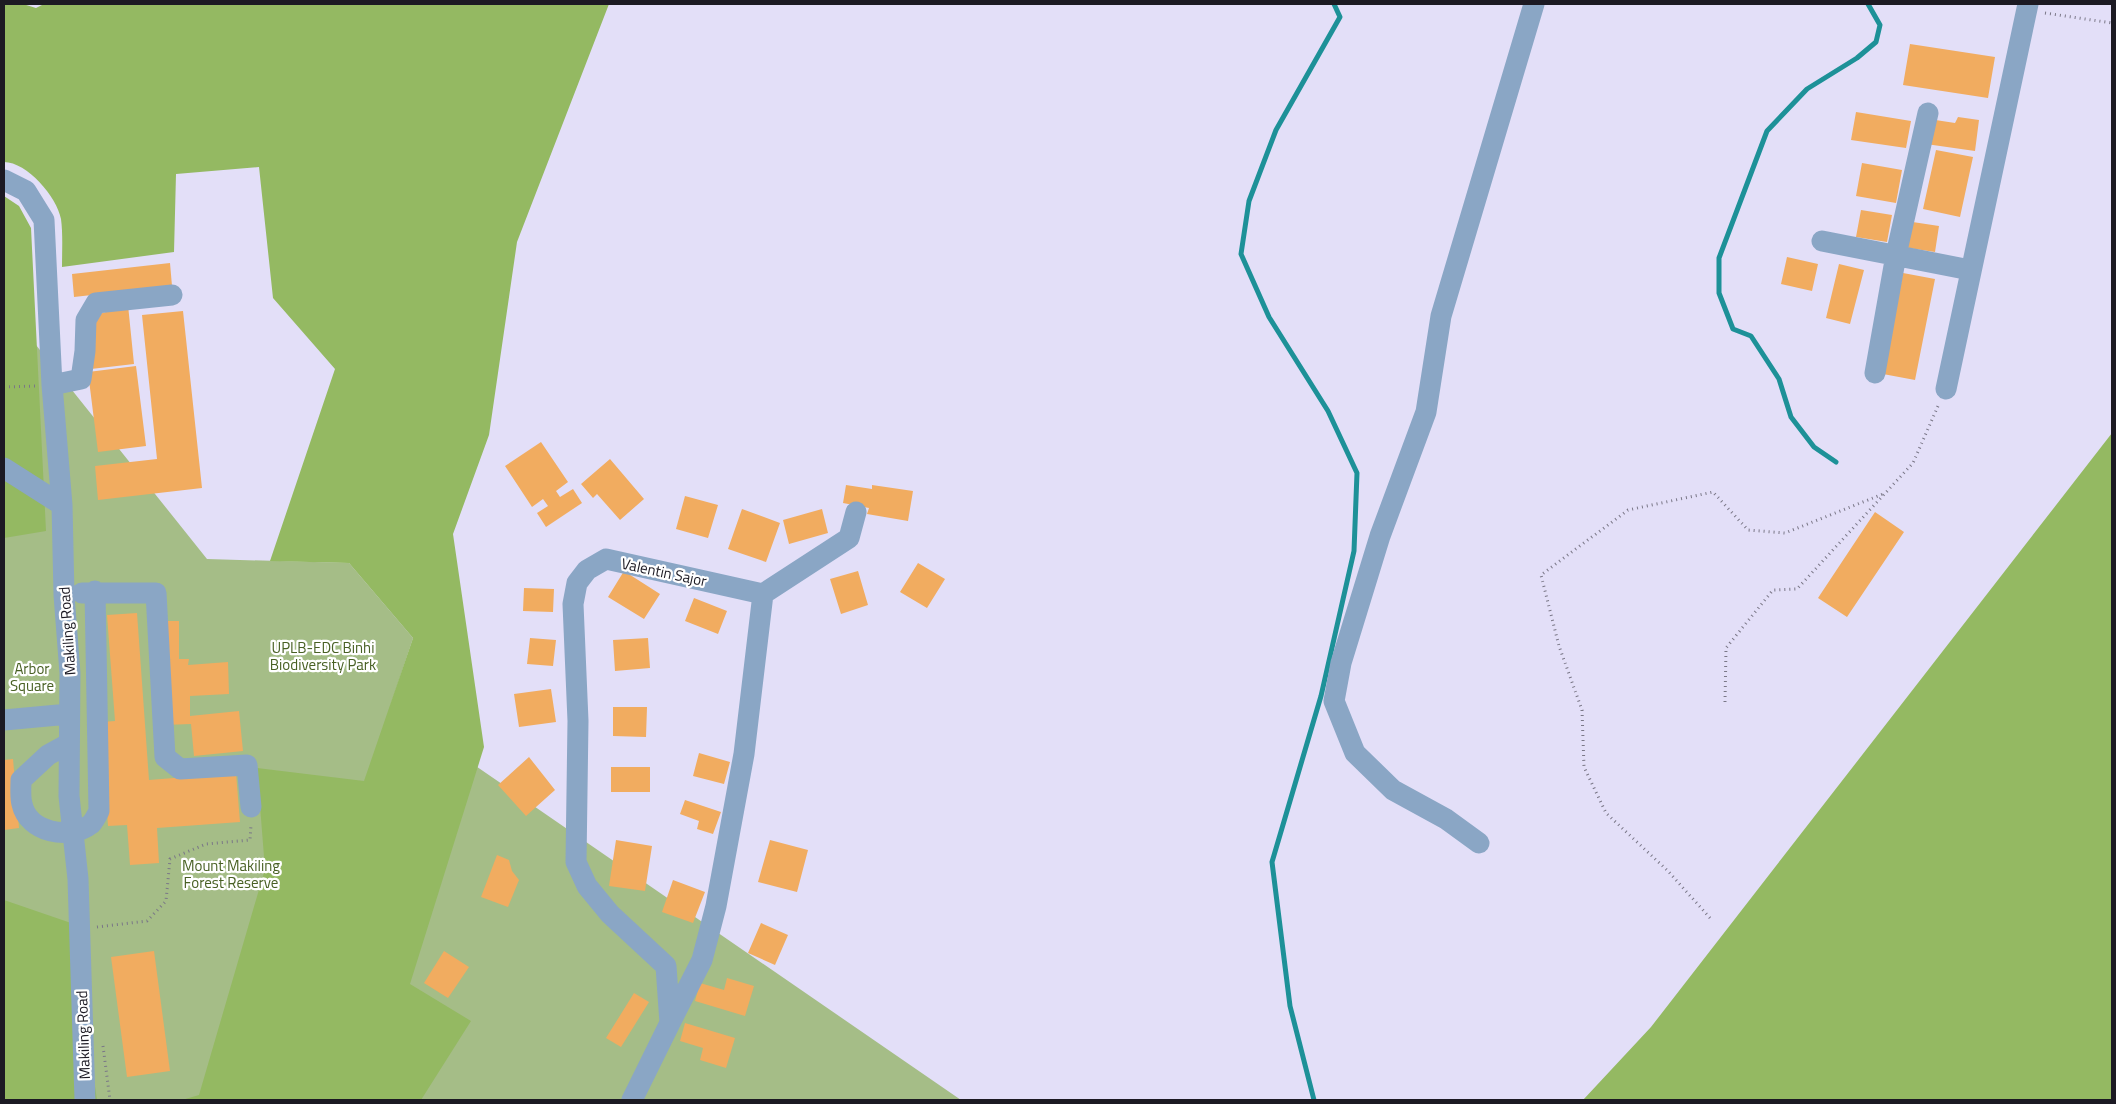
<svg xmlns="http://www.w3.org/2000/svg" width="2116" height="1104" viewBox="0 0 2116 1104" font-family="'Titillium Web',sans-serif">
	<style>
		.green { fill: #a5bd87 }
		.forest { fill: #94b962 }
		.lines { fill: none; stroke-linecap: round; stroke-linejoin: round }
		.stream { stroke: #1d9198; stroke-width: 5 }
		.building { fill: #f1ac60 }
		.path { stroke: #7a7787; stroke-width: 3; stroke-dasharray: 1 4; stroke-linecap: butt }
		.minor { stroke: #8aa6c5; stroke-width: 21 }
		.labels { text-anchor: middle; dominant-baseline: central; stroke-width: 4.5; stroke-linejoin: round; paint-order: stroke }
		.street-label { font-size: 15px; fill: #1c1a23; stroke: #fff }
		.park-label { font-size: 15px; fill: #486023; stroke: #fff }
	</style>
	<rect width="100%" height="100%" fill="#e3dff8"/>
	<path class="green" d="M 4,305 L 207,559 L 349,563 L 413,638 L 390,707 L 961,1100 L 4,1100 Z"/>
	<path class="forest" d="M 4,4 L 23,4 L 36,8 L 44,4 L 609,4 L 517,242 L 489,435 L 453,534 L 484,747 L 410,984 L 471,1021 L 421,1100 L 182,1100 L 199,1095 L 265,869 L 257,768 L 364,781 L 413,638 L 349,563 L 270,561 L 335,369 L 273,298 L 259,167 L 176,174 L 174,252 L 62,267 C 62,251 63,234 61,219 C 57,197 27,162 4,162 Z
		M 4,196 L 19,206 L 31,228 L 46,531 L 4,538 Z
		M 2112,433 L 2112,1100 L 1583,1100 L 1651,1027 Z
		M 4,900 L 71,923 L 97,1100 L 4,1100 Z"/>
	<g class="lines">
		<path class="stream" d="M 1836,462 L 1814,447 L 1791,417 L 1779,379 L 1751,336 L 1733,329 L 1719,293 L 1719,258 L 1767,131 L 1807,89 L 1857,58 L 1876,42 L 1880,25 L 1868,4
			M 1314,1100 L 1290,1006 L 1272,862 L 1321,696 L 1354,551 L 1357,473 L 1328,411 L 1269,317 L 1241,254 L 1249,201 L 1276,130 L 1340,17 L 1334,4"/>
	</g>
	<path class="building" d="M 1910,44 L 1995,57 L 1988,98 L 1903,85 Z
		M 1856,112 L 1911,121 L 1906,148 L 1851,140 Z
		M 1958,117 L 1979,120 L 1975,151 L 1926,144 L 1929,119 L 1955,123 Z
		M 1936,150 L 1973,157 L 1960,217 L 1923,209 Z
		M 1862,163 L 1902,170 L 1896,203 L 1856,196 Z
		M 1861,210 L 1892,215 L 1887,242 L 1856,237 Z
		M 1906,221 L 1939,226 L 1935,252 L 1902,247 Z
		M 1787,257 L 1818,264 L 1812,291 L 1781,284 Z
		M 170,263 L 172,286 L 74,297 L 72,274 Z
		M 1839,264 L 1864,270 L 1850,324 L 1826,318 Z
		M 1903,273 L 1935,279 L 1915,380 L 1883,374 Z
		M 128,305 L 134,364 L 91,369 L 93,316 Z
		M 183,311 L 202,488 L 98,500 L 95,466 L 157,459 L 142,315 Z
		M 136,366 L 146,446 L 98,452 L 88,372 Z
		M 541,442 L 568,482 L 556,491 L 560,497 L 573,489 L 582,503 L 546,527 L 537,513 L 548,506 L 543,499 L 532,507 L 505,466 Z
		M 610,459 L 644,499 L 620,520 L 597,494 L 593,498 L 581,484 Z
		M 846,485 L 872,489 L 872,485 L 913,491 L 908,521 L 867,514 L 869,508 L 843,503 Z
		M 685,496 L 718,505 L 708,538 L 676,529 Z
		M 742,509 L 780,523 L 766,562 L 728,549 Z
		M 822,509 L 828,533 L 789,544 L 783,520 Z
		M 1875,512 L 1904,532 L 1847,617 L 1818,598 Z
		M 918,563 L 945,579 L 927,608 L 900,592 Z
		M 624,571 L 660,594 L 644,619 L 608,597 Z
		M 858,571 L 868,605 L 841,614 L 830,579 Z
		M 524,588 L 554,589 L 553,612 L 523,611 Z
		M 694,598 L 727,611 L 718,634 L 685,621 Z
		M 137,613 L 149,780 L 236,773 L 240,822 L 157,828 L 159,863 L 130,865 L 127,825 L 108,826 L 101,722 L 115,721 L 107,615 Z
		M 163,621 L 179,621 L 179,659 L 189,659 L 188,665 L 228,662 L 229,694 L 190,696 L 190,716 L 239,711 L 243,751 L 194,756 L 191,724 L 164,725 L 162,660 L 172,659 L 163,659 Z
		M 530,638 L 556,640 L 553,666 L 527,664 Z
		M 648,638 L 650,668 L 615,671 L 613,640 Z
		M 551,689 L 556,722 L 519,727 L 514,694 Z
		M 613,707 L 647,707 L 646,737 L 613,736 Z
		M 699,753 L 730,762 L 724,784 L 693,776 Z
		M 529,757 L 555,790 L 526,816 L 498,785 Z
		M 13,759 L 19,828 L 4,830 L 4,760 Z
		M 611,767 L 650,767 L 650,792 L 611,792 Z
		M 685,800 L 721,812 L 713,834 L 697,829 L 699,821 L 680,814 Z
		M 616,840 L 652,846 L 645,891 L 609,886 Z
		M 770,840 L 808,850 L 797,892 L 758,882 Z
		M 497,855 L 509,860 L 512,871 L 519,880 L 508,907 L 481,897 Z
		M 673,880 L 705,892 L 693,923 L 662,912 Z
		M 761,923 L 788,935 L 775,965 L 748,953 Z
		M 154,951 L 170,1071 L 127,1077 L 111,957 Z
		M 444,951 L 469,967 L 448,998 L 424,983 Z
		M 727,978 L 754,986 L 745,1016 L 695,1001 L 700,983 L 724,990 Z
		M 634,993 L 649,1002 L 621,1047 L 606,1038 Z
		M 685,1023 L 735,1038 L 726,1068 L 700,1060 L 703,1048 L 680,1041 Z"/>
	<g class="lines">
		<path class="path" d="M 2045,13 L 2112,23
			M 4,387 L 36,386
			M 1725,702 L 1726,648 L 1773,590 L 1797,589 L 1913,463 L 1938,406
			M 1710,918 L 1668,871 L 1606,813 L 1584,767 L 1582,710 L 1559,646 L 1541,575 L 1628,510 L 1713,492 L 1748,530 L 1785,533 L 1883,494
			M 97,927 L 147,921 L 166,901 L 170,859 L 206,844 L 250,840 L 251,825
			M 103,1046 L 110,1100"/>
		<path class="minor" d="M 4,180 L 26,191 L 44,220 L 52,385 L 62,505 L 64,595 L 70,673 L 69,796 L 78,879 L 85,1100
			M 1822,241 L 1970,270
			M 1875,373 L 1896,255 L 1928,113
			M 52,385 L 81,379 L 85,351 L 86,320 L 96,303 L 172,295
			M 1946,389 L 2028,4
			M 4,468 L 62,505
			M 606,559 L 763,594 L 744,754 L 716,906 L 702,960 L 670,1023 L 666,966 L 610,914 L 587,886 L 576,862 L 578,721 L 573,604 L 577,583 L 587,570 Z
			M 82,593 L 156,593 L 165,757 L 180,769 L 247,765 L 251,807
			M 763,594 L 849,538 L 856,512
			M 4,720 L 69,714
			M 68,744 L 48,755 L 21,780 C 21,788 20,797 22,804 C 28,832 69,841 91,824 C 94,821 97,815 99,811 L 95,591
			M 1479,843 L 1446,819 L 1393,790 L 1355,753 L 1334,701 L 1341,663 L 1380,536 L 1426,412 L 1441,316 L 1534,4
			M 632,1100 L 670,1023"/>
	</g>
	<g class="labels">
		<g class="street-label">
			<text transform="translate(664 572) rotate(12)">Valentin Sajor</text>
			<text transform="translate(67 631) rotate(-94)">Makiling Road</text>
			<text transform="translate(83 1035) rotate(-92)">Makiling Road</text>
		</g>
		<g class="park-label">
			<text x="323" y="647">UPLB-EDC Binhi<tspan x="323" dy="17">Biodiversity Park</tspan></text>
			<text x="32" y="668">Arbor<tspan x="32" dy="17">Square</tspan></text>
			<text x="231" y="865">Mount Makiling<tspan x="231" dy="17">Forest Reserve</tspan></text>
		</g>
	</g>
	<rect width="2116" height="1104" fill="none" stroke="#1c1a23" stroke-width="10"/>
</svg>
